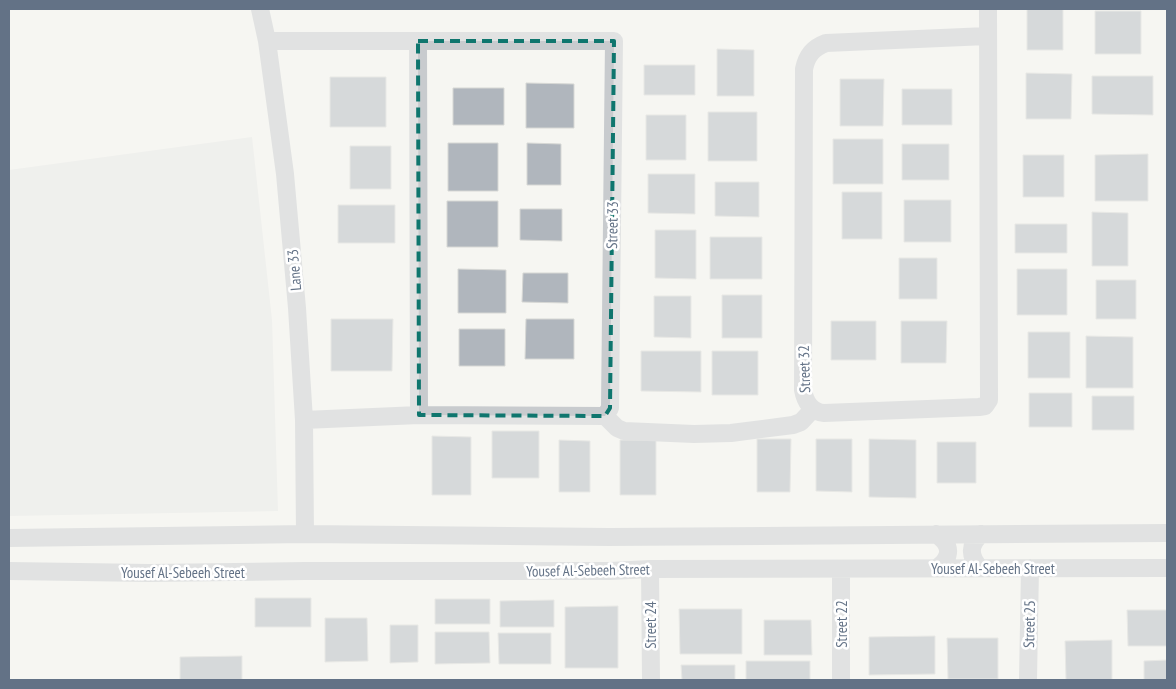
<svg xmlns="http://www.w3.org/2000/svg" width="1176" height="689" viewBox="0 0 1176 689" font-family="'PT Sans Narrow',sans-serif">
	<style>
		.built { fill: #e7e8e6 }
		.building { fill: #b0b6bd; stroke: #d7d8d5 }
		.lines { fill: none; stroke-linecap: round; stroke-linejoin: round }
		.minor { stroke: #c8cbce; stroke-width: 18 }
		.marked { fill: none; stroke: #0f766e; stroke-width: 4; stroke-dasharray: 10 6; stroke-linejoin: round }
		.labels { text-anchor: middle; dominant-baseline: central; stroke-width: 5; stroke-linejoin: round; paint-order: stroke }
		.street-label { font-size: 15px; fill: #637286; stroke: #fff }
	</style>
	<rect width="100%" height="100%" fill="#f6f6f2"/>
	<path class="built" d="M 252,137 L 272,320 L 278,511 L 9,516 L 9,170 Z"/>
	<path class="building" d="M 1027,9 L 1063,9 L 1063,50 L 1027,50 Z
		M 1095,11 L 1141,11 L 1141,54 L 1095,54 Z
		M 717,49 L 754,50 L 754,96 L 717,96 Z
		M 644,65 L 695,65 L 695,95 L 644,95 Z
		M 1026,73 L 1072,74 L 1071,119 L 1026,119 Z
		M 1092,76 L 1153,76 L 1153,115 L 1092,114 Z
		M 330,77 L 386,77 L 386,127 L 330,127 Z
		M 840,79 L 884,79 L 883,126 L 840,126 Z
		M 526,83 L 574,84 L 574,128 L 526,128 Z
		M 453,88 L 504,88 L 504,125 L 453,125 Z
		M 902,89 L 952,89 L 952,125 L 902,125 Z
		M 708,112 L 757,112 L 757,161 L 708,161 Z
		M 646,115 L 686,115 L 686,160 L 646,160 Z
		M 833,139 L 883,139 L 883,184 L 833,184 Z
		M 448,143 L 498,143 L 498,191 L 448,191 Z
		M 527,143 L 561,144 L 561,185 L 527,185 Z
		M 902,144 L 949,144 L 949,180 L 902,180 Z
		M 350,146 L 391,146 L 391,189 L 350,189 Z
		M 1148,154 L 1148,201 L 1095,201 L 1095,155 Z
		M 1023,155 L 1064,155 L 1064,197 L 1023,197 Z
		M 648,174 L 695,174 L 695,214 L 648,213 Z
		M 715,182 L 759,182 L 759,217 L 715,216 Z
		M 842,192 L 882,192 L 882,239 L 842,239 Z
		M 904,200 L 951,200 L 951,242 L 904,242 Z
		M 447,201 L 498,201 L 498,247 L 447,247 Z
		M 338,205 L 395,205 L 395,243 L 338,243 Z
		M 520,209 L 562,209 L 562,241 L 520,240 Z
		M 1092,212 L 1128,213 L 1128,266 L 1092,266 Z
		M 1015,224 L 1067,224 L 1067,253 L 1015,253 Z
		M 655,230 L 696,230 L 696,279 L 655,278 Z
		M 710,237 L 762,237 L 762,279 L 710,279 Z
		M 899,258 L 937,258 L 937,299 L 899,299 Z
		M 458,269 L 506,270 L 506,313 L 458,313 Z
		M 1017,269 L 1067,269 L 1067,315 L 1017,315 Z
		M 523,273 L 568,273 L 568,303 L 522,302 Z
		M 1096,280 L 1136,280 L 1136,319 L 1096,319 Z
		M 722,295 L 762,295 L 762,338 L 722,338 Z
		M 654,296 L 691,296 L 691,338 L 654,337 Z
		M 331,319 L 393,319 L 392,371 L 331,371 Z
		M 526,319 L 574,319 L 574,359 L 525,359 Z
		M 831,321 L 876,321 L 876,360 L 831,360 Z
		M 901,321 L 947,321 L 946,363 L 901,363 Z
		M 459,329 L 505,329 L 505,366 L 459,366 Z
		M 1028,332 L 1070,332 L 1070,378 L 1028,378 Z
		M 1086,336 L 1133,337 L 1133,388 L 1086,388 Z
		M 641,351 L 701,351 L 701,392 L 641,391 Z
		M 712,351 L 758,351 L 758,395 L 712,395 Z
		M 1029,393 L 1072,393 L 1072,427 L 1029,427 Z
		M 1092,396 L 1134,396 L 1134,430 L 1092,430 Z
		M 492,431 L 539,431 L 539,478 L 492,478 Z
		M 432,436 L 471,437 L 471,495 L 432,495 Z
		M 757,439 L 791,439 L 790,492 L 757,492 Z
		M 816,439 L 852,439 L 852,492 L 816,491 Z
		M 869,439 L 916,440 L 916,498 L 869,497 Z
		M 559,440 L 590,441 L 590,492 L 559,492 Z
		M 620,440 L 656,440 L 656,495 L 620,495 Z
		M 937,442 L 976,442 L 976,483 L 937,483 Z
		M 255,598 L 311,598 L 311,627 L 255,627 Z
		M 435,599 L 490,599 L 490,624 L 435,624 Z
		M 554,600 L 554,627 L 500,627 L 500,601 Z
		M 618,606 L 618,668 L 565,668 L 565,607 Z
		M 679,609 L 742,609 L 742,654 L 680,654 Z
		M 1127,610 L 1167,610 L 1167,646 L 1128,646 Z
		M 325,618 L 367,618 L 368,661 L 325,662 Z
		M 764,620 L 811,620 L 812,655 L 764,655 Z
		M 390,625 L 418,625 L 418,662 L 390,663 Z
		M 435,632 L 489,632 L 490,663 L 435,664 Z
		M 498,633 L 551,633 L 551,664 L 499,664 Z
		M 935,636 L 935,674 L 869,675 L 869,637 Z
		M 947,638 L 998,638 L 998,679 L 948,679 Z
		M 1112,640 L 1112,680 L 1066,680 L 1065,641 Z
		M 242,656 L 242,680 L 180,680 L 180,657 Z
		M 1167,660 L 1167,680 L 1144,680 L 1144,661 Z
		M 746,661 L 810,661 L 810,680 L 746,680 Z
		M 681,665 L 735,665 L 735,680 L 682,680 Z"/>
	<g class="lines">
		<path class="minor" d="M 260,9 L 267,41 L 285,174 L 297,308 L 304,420 L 305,534
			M 987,36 L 826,43 C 813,48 807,55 804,69 L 803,390 C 805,401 811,412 824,413 L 979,407 L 985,406 L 989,400 L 988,9
			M 267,41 L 614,41 L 610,408 L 605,416
			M 418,41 L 419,415
			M 605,416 L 617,428 L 624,431 L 694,434 L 731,433 L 793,425 L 801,422 L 813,409
			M 304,420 L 419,415 L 605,416
			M 936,534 C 952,545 952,557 937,568
			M 9,538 L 305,534 L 609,537 L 1167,533
			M 980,568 C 969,556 969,545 981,534
			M 650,569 L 651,680
			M 841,569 L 841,680
			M 9,571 L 149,573 L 305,571 L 610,571 L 650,569 L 1167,568
			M 1028,680 L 1030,568"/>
	</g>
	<path d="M0 0H1176V689H0ZM 418,41 L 614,41 L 610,408 L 605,416 L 419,415 Z" fill="#f6f6f2" fill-opacity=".55" fill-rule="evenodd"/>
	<path class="marked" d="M 418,41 L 614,41 L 610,408 L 605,416 L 419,415 Z"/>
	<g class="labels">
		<g class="street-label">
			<text transform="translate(612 225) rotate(-89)">Street 33</text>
			<text transform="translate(294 270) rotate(-95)">Lane 33</text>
			<text transform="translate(804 369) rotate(-92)">Street 32</text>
			<text x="993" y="568">Yousef Al-Sebeeh Street</text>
			<text transform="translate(588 570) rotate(-1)">Yousef Al-Sebeeh Street</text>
			<text x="183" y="572">Yousef Al-Sebeeh Street</text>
			<text transform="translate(841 624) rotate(-90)">Street 22</text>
			<text transform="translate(1029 624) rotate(-89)">Street 25</text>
			<text transform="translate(650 625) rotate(-90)">Street 24</text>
		</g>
	</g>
	<rect width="1176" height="689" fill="none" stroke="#637286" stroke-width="20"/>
</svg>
